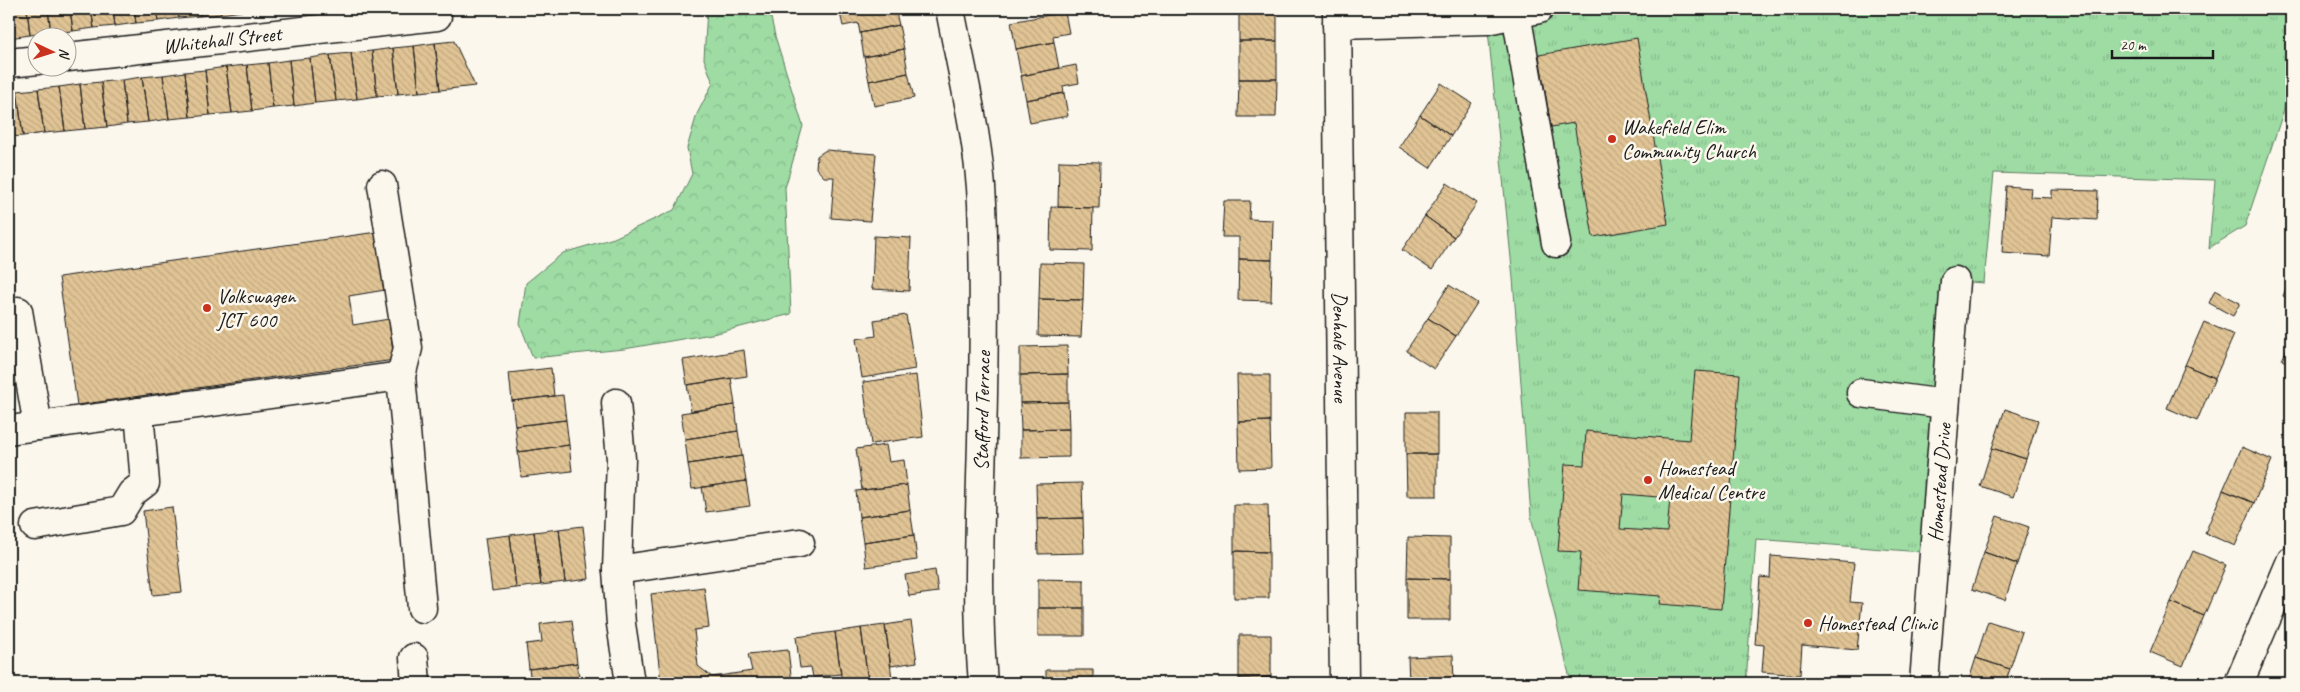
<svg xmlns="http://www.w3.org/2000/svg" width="2300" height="692" viewBox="0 0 2300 692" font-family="Caveat,sans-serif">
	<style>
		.forest { fill: url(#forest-crowns); stroke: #5d7c60 }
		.park { fill: url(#park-tufts); stroke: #5d7c60 }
		.building { fill: url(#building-back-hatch); stroke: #1c1c1c; fill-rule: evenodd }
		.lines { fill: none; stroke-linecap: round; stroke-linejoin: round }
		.minor-casing { stroke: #1c1c1c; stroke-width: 31 }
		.minor { stroke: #fbf7ec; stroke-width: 28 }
		.poi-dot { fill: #c8321e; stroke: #fbf7ec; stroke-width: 2 }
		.labels { text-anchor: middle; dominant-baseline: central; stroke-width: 5; stroke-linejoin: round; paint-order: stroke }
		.street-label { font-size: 21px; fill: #1c1c1c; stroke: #fbf7ec }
		.poi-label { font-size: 21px; fill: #1c1c1c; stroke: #fbf7ec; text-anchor: start }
	</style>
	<defs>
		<pattern id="forest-crowns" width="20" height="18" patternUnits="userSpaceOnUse" patternTransform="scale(1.25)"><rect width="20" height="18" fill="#9edca4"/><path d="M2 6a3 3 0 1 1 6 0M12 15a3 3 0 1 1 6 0" fill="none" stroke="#88bc8d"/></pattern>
		<pattern id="park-tufts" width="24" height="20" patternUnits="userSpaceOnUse" patternTransform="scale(1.25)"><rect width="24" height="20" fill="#9edca4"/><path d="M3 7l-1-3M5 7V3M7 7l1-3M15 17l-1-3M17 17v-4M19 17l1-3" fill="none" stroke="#88bc8d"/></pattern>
		<pattern id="building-back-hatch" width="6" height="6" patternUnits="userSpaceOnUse" patternTransform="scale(1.25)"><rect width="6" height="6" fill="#e1c495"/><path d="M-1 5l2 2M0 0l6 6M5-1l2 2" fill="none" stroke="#c0a880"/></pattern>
	</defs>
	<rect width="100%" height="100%" fill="#fbf7ec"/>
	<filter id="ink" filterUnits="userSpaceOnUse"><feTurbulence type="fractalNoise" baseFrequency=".02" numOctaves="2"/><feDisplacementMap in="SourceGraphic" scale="10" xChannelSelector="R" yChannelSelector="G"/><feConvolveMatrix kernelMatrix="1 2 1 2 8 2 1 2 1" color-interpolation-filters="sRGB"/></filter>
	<g filter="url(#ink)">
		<path class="forest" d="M 707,9 L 769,9 L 775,36 L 803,126 L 785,188 L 791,314 L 717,333 L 624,349 L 533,358 L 520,324 L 526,283 L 563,253 L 614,238 L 674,210 L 692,174 L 687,148 L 697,114 L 713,83 L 704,59 Z"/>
		<path class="park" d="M 1539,9 L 2291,9 L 2291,89 L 2245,226 L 2209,248 L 2215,180 L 1994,173 L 1984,283 L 1955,281 L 1934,553 L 1756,539 L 1746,683 L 1571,683 L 1531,516 L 1513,278 L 1487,20 Z"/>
		<path class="building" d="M 9,9 L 27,9 L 30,35 L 9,38 Z
			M 27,9 L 48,9 L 51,33 L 30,35 Z
			M 48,9 L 70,9 L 73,31 L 51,33 Z
			M 70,9 L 91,9 L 94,28 L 73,31 Z
			M 91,9 L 113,9 L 115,26 L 94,28 Z
			M 113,9 L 134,9 L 136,23 L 115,26 Z
			M 134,9 L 156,9 L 158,21 L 136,23 Z
			M 156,9 L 177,9 L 179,18 L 158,21 Z
			M 177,9 L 199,9 L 200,16 L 179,18 Z
			M 199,9 L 220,9 L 221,14 L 200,16 Z
			M 220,9 L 242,9 L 242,11 L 221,14 Z
			M 839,9 L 895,9 L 899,25 L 860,33 L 858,23 L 843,26 Z
			M 1239,9 L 1277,9 L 1277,41 L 1239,41 Z
			M 1065,12 L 1069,33 L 1053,36 L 1054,42 L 1016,49 L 1011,22 Z
			M 899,25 L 904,49 L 864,57 L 860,33 Z
			M 1637,38 L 1668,224 L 1593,237 L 1574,123 L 1551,127 L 1539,55 Z
			M 454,41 L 475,86 L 440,90 L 435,43 Z
			M 1239,41 L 1277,41 L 1277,79 L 1239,79 Z
			M 1054,42 L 1059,68 L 1021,76 L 1016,49 Z
			M 435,43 L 440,90 L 419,92 L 414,46 Z
			M 414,46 L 419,92 L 398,94 L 393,48 Z
			M 393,48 L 398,94 L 377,96 L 372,51 Z
			M 904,49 L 908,73 L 869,81 L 864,57 Z
			M 372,51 L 377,96 L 357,99 L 351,53 Z
			M 351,53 L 357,99 L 336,101 L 330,55 Z
			M 330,55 L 336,101 L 315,103 L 310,58 Z
			M 310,58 L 315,103 L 294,106 L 289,60 Z
			M 289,60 L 294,106 L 273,108 L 268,63 Z
			M 268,63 L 273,108 L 252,111 L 247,65 Z
			M 247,65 L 252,111 L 232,113 L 226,67 Z
			M 1076,65 L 1079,83 L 1063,86 L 1064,93 L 1026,100 L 1021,76 Z
			M 226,67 L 232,113 L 210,115 L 205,70 Z
			M 205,70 L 210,115 L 190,117 L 185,72 Z
			M 185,72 L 190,117 L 169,119 L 163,75 Z
			M 908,73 L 914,98 L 874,106 L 869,81 Z
			M 163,75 L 169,119 L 148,122 L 142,77 Z
			M 142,77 L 148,122 L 127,124 L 122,80 Z
			M 1239,79 L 1277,79 L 1276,117 L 1238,117 Z
			M 122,80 L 127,124 L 107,127 L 101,82 Z
			M 101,82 L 107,127 L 85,129 L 80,84 Z
			M 1441,83 L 1472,103 L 1451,136 L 1420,115 Z
			M 80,84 L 85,129 L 65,131 L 59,87 Z
			M 59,87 L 65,131 L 44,133 L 38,89 Z
			M 38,89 L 44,133 L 23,136 L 17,91 Z
			M 17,91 L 23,136 L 9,137 L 9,92 Z
			M 1064,93 L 1068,116 L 1030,123 L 1026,100 Z
			M 1420,115 L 1451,136 L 1430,168 L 1399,147 Z
			M 826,150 L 876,154 L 870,221 L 831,218 L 834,177 L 824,177 L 816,168 L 817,156 Z
			M 1059,161 L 1100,162 L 1099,208 L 1058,207 Z
			M 1447,183 L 1477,203 L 1454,237 L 1425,216 Z
			M 2006,186 L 2031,188 L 2030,197 L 2052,198 L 2052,190 L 2098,191 L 2097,220 L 2052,217 L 2049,256 L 2002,253 Z
			M 1224,201 L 1250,201 L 1249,219 L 1273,220 L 1272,260 L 1239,259 L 1239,237 L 1222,237 Z
			M 1051,207 L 1093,208 L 1092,251 L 1050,250 Z
			M 1425,216 L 1454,237 L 1432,270 L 1402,250 Z
			M 377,232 L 385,290 L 349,296 L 353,325 L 389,319 L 394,360 L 77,405 L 59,277 Z
			M 874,236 L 911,238 L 909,291 L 872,289 Z
			M 1239,259 L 1272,260 L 1271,301 L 1238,300 Z
			M 1040,263 L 1084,264 L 1083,300 L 1039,299 Z
			M 2290,279 L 2291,279 L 2291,300 L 2283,296 Z
			M 1449,285 L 1477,303 L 1456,336 L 1428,318 Z
			M 2215,290 L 2240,303 L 2233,316 L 2209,303 Z
			M 1039,299 L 1083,300 L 1081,337 L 1038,336 Z
			M 906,315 L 915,369 L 862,378 L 856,339 L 876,336 L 874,320 Z
			M 1428,318 L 1456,336 L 1434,369 L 1406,351 Z
			M 2204,322 L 2234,335 L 2215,378 L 2185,365 Z
			M 2291,340 L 2291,364 L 2282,360 Z
			M 1067,346 L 1068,374 L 1020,375 L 1020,347 Z
			M 744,350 L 747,376 L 687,385 L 683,360 Z
			M 2185,365 L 2215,378 L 2197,421 L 2167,408 Z
			M 551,368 L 554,396 L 512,401 L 509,373 Z
			M 1695,371 L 1740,374 L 1721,609 L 1660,604 L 1661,596 L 1578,590 L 1581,552 L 1558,551 L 1565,464 L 1584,465 L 1586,431 L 1689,440 ZM 1623,494 L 1670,498 L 1667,532 L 1620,529 Z
			M 1068,374 L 1068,402 L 1020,403 L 1020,375 Z
			M 916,375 L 923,437 L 871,444 L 863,382 Z
			M 1237,375 L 1270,375 L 1270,421 L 1238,422 Z
			M 731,378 L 735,405 L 691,411 L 687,385 Z
			M 563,395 L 566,420 L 515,426 L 512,401 Z
			M 1068,402 L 1069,429 L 1021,430 L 1020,403 Z
			M 735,405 L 738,431 L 685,439 L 681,413 Z
			M 2005,409 L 2038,420 L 2026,459 L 1992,448 Z
			M 1406,412 L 1437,412 L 1437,454 L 1406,454 Z
			M 566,420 L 569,445 L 518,452 L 515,426 Z
			M 1270,421 L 1271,468 L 1239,469 L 1238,422 Z
			M 1069,429 L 1069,457 L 1021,458 L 1021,430 Z
			M 738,431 L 742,456 L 688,464 L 685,439 Z
			M 569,445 L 572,471 L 521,477 L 518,452 Z
			M 886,445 L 889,462 L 904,460 L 907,485 L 862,490 L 856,449 Z
			M 2242,447 L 2272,460 L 2254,503 L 2223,490 Z
			M 1992,448 L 2026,459 L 2013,497 L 1980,486 Z
			M 1406,454 L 1437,454 L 1437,496 L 1407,496 Z
			M 742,456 L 746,481 L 692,489 L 688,464 Z
			M 746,481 L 750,506 L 706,512 L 702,487 Z
			M 1082,483 L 1083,518 L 1037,519 L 1036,484 Z
			M 907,485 L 910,510 L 859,517 L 856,491 Z
			M 2223,490 L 2254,503 L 2235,546 L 2205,533 Z
			M 1234,505 L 1268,505 L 1269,552 L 1234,551 Z
			M 172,507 L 182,592 L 153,595 L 143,511 Z
			M 910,510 L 914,535 L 863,542 L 859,517 Z
			M 1997,516 L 2029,527 L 2017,564 L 1984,552 Z
			M 1083,518 L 1084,553 L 1038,554 L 1037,519 Z
			M 583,526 L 589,579 L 565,582 L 559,529 Z
			M 559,529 L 565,582 L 541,585 L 534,532 Z
			M 534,532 L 541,585 L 516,588 L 510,535 Z
			M 510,535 L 516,588 L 492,591 L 485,538 Z
			M 914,535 L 917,560 L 866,567 L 863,542 Z
			M 1408,537 L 1450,538 L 1450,579 L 1407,578 Z
			M 1234,551 L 1269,552 L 1269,598 L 1234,598 Z
			M 2193,551 L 2226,565 L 2204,616 L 2171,602 Z
			M 1984,552 L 2017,564 L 2005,600 L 1972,589 Z
			M 1771,556 L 1854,563 L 1850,602 L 1862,603 L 1857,650 L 1802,645 L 1800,675 L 1762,672 L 1764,645 L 1755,644 L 1760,577 L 1770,578 Z
			M 935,570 L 938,592 L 909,596 L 905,575 Z
			M 1407,578 L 1450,579 L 1450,620 L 1407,620 Z
			M 1038,579 L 1084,580 L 1084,608 L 1038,608 Z
			M 704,587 L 709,628 L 694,630 L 698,666 L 712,677 L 752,671 L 748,654 L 788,650 L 792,683 L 661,683 L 651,594 Z
			M 2171,602 L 2204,616 L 2183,666 L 2150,652 Z
			M 1038,608 L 1084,608 L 1084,636 L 1038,636 Z
			M 572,620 L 577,663 L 529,669 L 526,644 L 542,642 L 540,624 Z
			M 911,621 L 917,662 L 891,666 L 885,625 Z
			M 1988,621 L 2022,632 L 2010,669 L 1976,658 Z
			M 885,625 L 892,678 L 868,681 L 861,628 Z
			M 861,628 L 868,681 L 842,683 L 835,632 Z
			M 835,632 L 841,674 L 813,677 L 811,667 L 800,668 L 796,637 Z
			M 1239,635 L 1271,635 L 1271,677 L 1239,678 Z
			M 1453,655 L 1454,683 L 1409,683 L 1408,657 Z
			M 1976,658 L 2010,669 L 2005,683 L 1968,683 Z
			M 577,663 L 580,683 L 531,683 L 529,669 Z
			M 1046,670 L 1093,670 L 1093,683 L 1046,683 Z
			M 1271,677 L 1271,683 L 1239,683 L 1239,678 Z"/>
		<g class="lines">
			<g class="minor-casing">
				<g id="minor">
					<path d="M 950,9 C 962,73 979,138 982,203 C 985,282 984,362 982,441 C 980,522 976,603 983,683"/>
					<path id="s1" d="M 1337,9 L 1344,683"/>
					<path d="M 1516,13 L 1556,243"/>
					<path d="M 1337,24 L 1487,20 L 1539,9"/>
					<path id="s2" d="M 68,57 L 437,16"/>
					<path d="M 9,63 L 38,60"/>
					<path d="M 18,311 L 38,426"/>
					<path d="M 401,376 L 422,608"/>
					<path d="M 1861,393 L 1945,404"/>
					<path d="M 616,403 L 621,459 L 617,570 L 621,624 L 630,683"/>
					<path d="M 9,430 L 401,376 L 408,348 L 382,185"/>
					<path d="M 35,526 L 121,511 L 132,493 L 145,483 L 139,412"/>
					<path d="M 617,570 L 800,543"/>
					<path d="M 414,658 L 416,683"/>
					<path id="s3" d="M 1924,683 L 1955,281"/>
					<path d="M 2239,683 L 2291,561"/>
				</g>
			</g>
			<use href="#minor" class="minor"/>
		</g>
	</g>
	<g class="poi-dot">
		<circle cx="1612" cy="139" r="5"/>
		<circle cx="207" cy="308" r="5"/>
		<circle cx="1648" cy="480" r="5"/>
		<circle cx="1808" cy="623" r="5"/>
	</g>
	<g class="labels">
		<g class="street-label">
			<text stroke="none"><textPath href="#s2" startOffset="155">Whitehall Street</textPath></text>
			<text stroke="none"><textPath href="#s1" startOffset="338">Denhale Avenue</textPath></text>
			<text transform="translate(982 411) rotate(-89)">Stafford Terrace</text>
			<text stroke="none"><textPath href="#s3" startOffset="201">Homestead Drive</textPath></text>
		</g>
		<g class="poi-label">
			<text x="1622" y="127">Wakefield Elim<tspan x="1622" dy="24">Community Church</tspan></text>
			<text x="217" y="296">Volkswagen<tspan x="217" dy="24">JCT 600</tspan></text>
			<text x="1658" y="468">Homestead<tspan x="1658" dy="24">Medical Centre</tspan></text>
			<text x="1818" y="623">Homestead Clinic</text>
		</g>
	</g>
	<rect width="2300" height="692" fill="none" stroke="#fbf7ec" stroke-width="30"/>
	<rect x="15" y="15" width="2270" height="662" fill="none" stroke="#1c1c1c" stroke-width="2" filter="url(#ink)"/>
	<g transform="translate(52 52) rotate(94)"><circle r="24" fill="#fbf7ec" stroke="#a29f99"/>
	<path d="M0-4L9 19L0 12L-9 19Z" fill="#c8321e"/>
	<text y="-8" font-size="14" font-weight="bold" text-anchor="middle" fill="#1c1c1c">N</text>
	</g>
	<path d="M2112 50v8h101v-8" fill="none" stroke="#1c1c1c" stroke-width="2.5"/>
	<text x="2120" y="50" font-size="15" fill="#1c1c1c" stroke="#fbf7ec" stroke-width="4" paint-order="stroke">20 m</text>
</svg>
